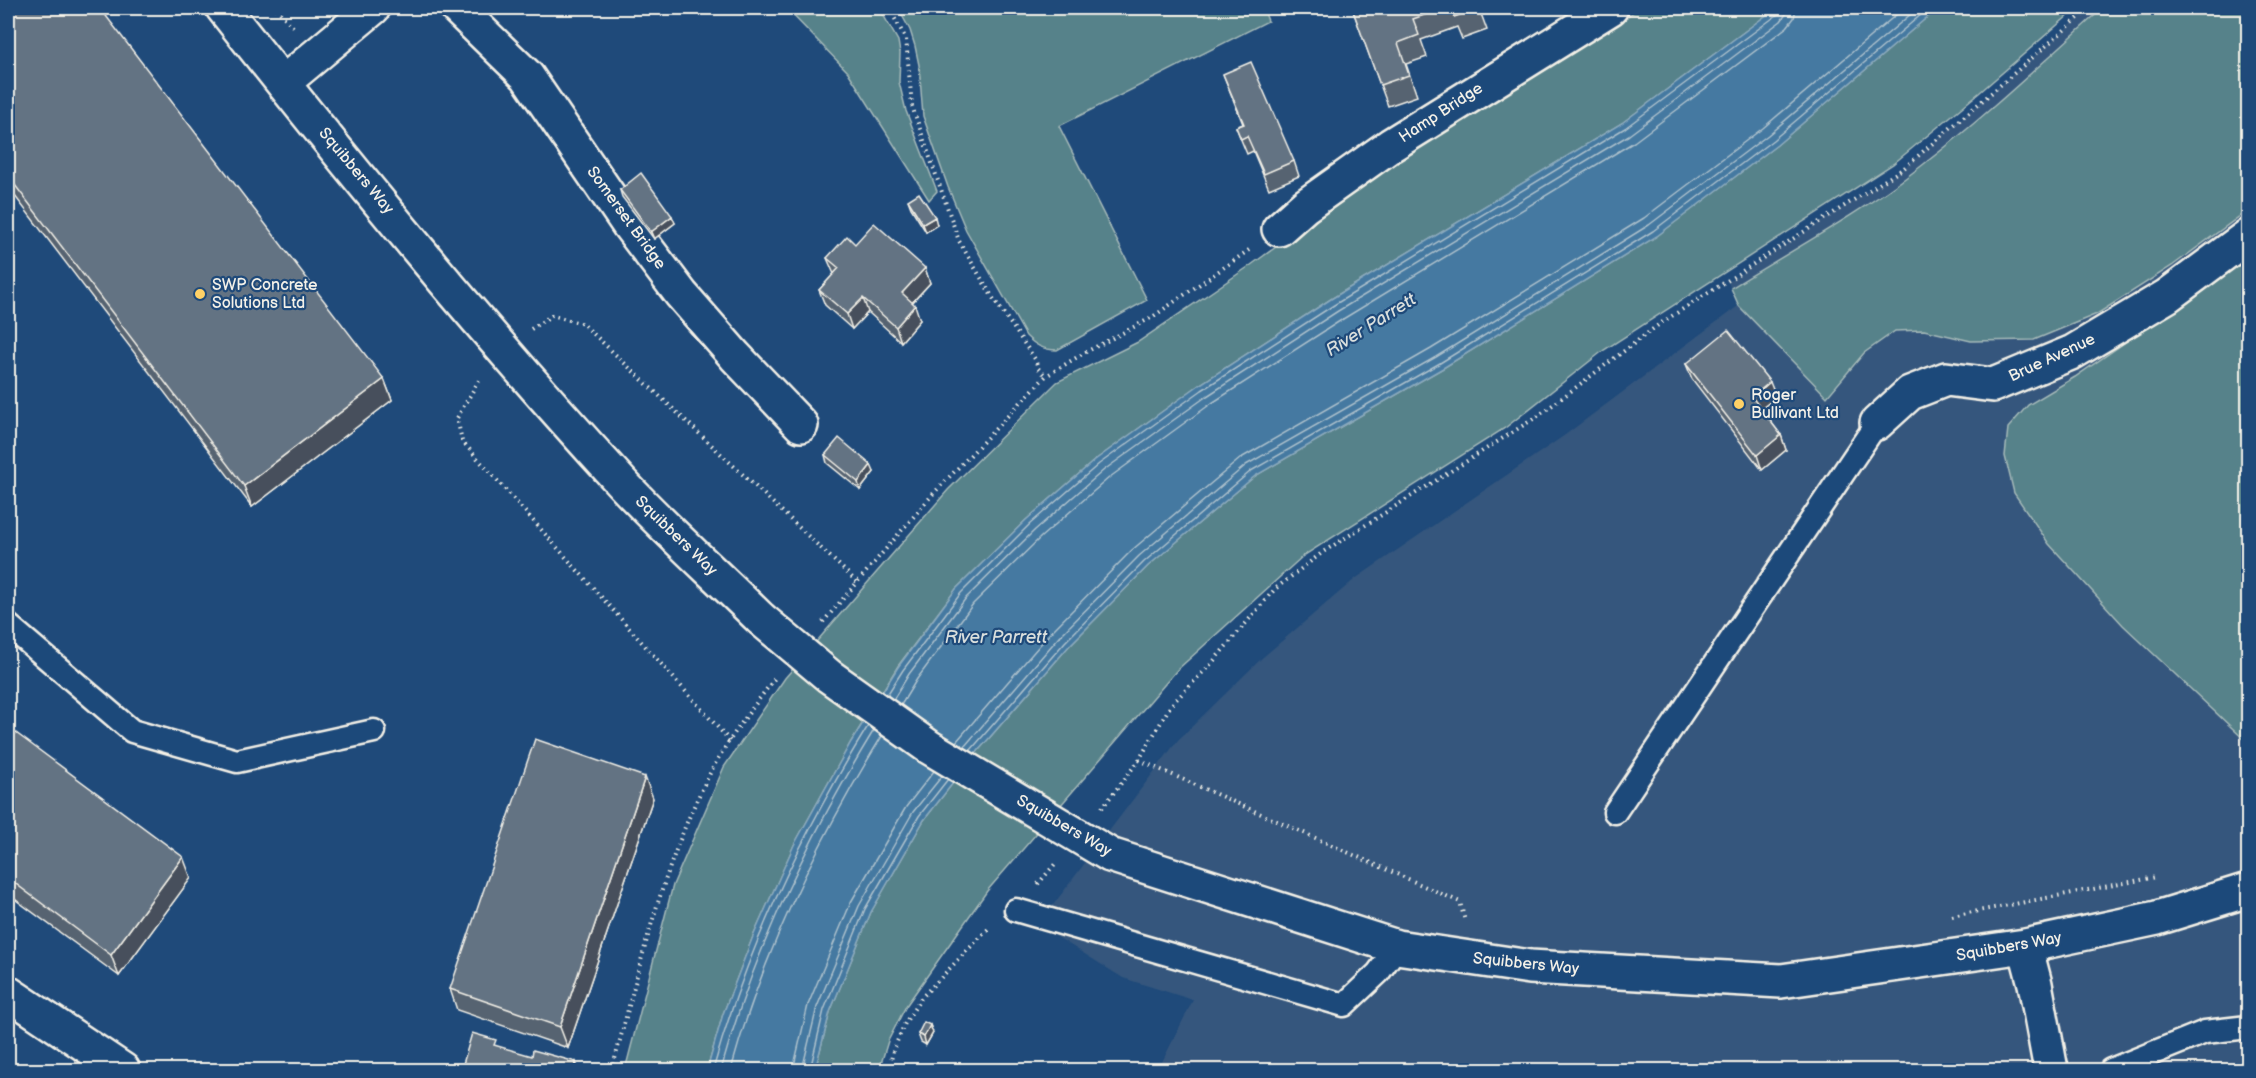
<svg xmlns="http://www.w3.org/2000/svg" width="2256" height="1078" viewBox="0 0 2256 1078" font-family="'Balsamiq Sans',sans-serif">
	<style>
		.built { fill: #34567d }
		.green { fill: #57828a; stroke: #a6bab9; stroke-width: 1.5 }
		.water { fill: #4479a1; stroke: #8aa9bd; stroke-width: 1.5 }
		.lines { fill: none; stroke-linecap: round; stroke-linejoin: round }
		.shore { stroke: #aec1cc; stroke-width: 1.5 }
		.service-casing { stroke: #f4f1e8; stroke-width: 27 }
		.minor-casing { stroke: #f4f1e8; stroke-width: 38 }
		.path { stroke: #f4f1e8; stroke-width: 4; stroke-dasharray: 1.5 4.5; stroke-linecap: butt }
		.service { stroke: #1f4a7a; stroke-width: 22 }
		.minor { stroke: #1f4a7a; stroke-width: 33 }
		.minor-bridge-casing { stroke: #f4f1e8; stroke-width: 38; stroke-linecap: butt }
		.minor-bridge { stroke: #1f4a7a; stroke-width: 33 }
		.wall { fill: #566371; stroke: #f4f1e8; stroke-width: 1.5 }
		.shaded-wall { fill: #46505c; stroke: #f4f1e8; stroke-width: 1.5 }
		.building { fill: #647383; stroke: #f4f1e8; stroke-width: 1.5 }
		.poi-dot { fill: #ffd166; stroke: #1f4a7a; stroke-width: 2 }
		.labels { text-anchor: middle; dominant-baseline: central; stroke-width: 4.5; stroke-linejoin: round; paint-order: stroke }
		.street-label { font-size: 16px; fill: #f4f1e8; stroke: #1f4a7a }
		.poi-label { font-size: 16px; fill: #f4f1e8; stroke: #1f4a7a; text-anchor: start }
		.water-label { font-size: 18px; font-style: italic; fill: #dadfdd; stroke: #1f4a7a }
	</style>
	<rect width="100%" height="100%" fill="#1f4a7a"/>
	<filter id="ink" filterUnits="userSpaceOnUse"><feTurbulence type="fractalNoise" baseFrequency=".0167" numOctaves="2"/><feDisplacementMap in="SourceGraphic" scale="12" xChannelSelector="R" yChannelSelector="G"/><feConvolveMatrix kernelMatrix="1 2 1 2 8 2 1 2 1" color-interpolation-filters="sRGB"/></filter>
	<g filter="url(#ink)">
		<path class="built" d="M 2090,8 L 2248,8 L 2248,1070 L 1158,1070 L 1193,1000 L 1123,978 L 1038,925 L 1178,740 L 1263,657 L 1355,579 L 1565,435 L 1738,306 L 1728,282 L 1904,168 Z"/>
		<path class="green" d="M 786,8 L 878,8 L 881,11 L 898,41 L 900,53 L 899,82 L 906,111 L 937,191 L 929,200 L 848,72 Z
			M 898,8 L 1263,8 L 1268,21 L 1059,126 L 1147,300 L 1057,350 C 1043,350 1035,345 1026,336 L 966,230 L 948,187 L 923,116 L 919,65 L 915,46 L 910,30 Z
			M 1640,8 L 1776,8 L 1622,123 L 1331,299 L 1199,385 L 1095,460 L 1026,520 L 956,589 L 898,666 L 851,742 L 794,845 L 752,939 L 723,1014 L 707,1070 L 625,1070 L 673,885 L 724,767 L 785,678 L 948,490 L 1057,382 L 1138,342 L 1251,265 L 1400,157 Z
			M 1938,8 L 2077,8 L 1979,93 L 1893,164 L 1604,350 L 1505,428 L 1303,556 L 1177,670 L 987,891 L 906,1006 L 888,1041 L 879,1070 L 815,1070 L 830,1012 L 871,912 L 924,820 L 978,751 L 1069,646 L 1148,566 L 1255,476 L 1443,368 L 1657,236 L 1777,145 Z
			M 2103,8 L 2248,8 L 2248,210 L 2172,266 L 2097,314 L 2034,340 L 1971,341 L 1924,330 L 1895,331 L 1864,353 L 1827,397 L 1739,306 L 1731,288 C 1794,249 1861,213 1920,167 C 1984,118 2043,62 2103,8 Z
			M 2248,257 L 2248,743 L 2123,625 L 2049,544 L 2014,493 L 2005,456 L 2008,428 L 2028,405 L 2075,377 Z"/>
		<path class="water" d="M 1776,8 L 1938,8 L 1777,145 L 1657,236 L 1443,368 L 1255,476 L 1148,566 L 1069,646 L 978,751 L 924,820 L 871,912 L 830,1012 L 815,1070 L 707,1070 L 723,1014 L 752,939 L 794,845 L 851,742 L 898,667 L 956,589 L 1026,520 L 1095,460 L 1199,385 L 1331,299 L 1622,123 Z"/>
		<g class="lines">
			<path class="shore" d="M 887,695 L 903,670 L 961,593 L 1030,524 L 1099,464 L 1202,390 L 1334,305 L 1625,128 L 1777,15 L 1779,8
				M 893,700 L 909,674 L 966,598 L 1035,530 L 1104,470 L 1207,396 L 1338,311 L 1629,135 L 1781,21 L 1786,14 L 1787,8
				M 901,705 L 917,679 L 973,604 L 1041,537 L 1110,477 L 1212,403 L 1343,319 L 1634,142 L 1787,27 L 1794,18 L 1796,8
				M 956,742 L 1052,631 L 1132,550 L 1241,458 L 1431,349 L 1644,218 L 1763,128 L 1904,8
				M 964,747 L 1059,637 L 1139,556 L 1246,465 L 1436,357 L 1649,225 L 1768,135 L 1918,8
				M 970,751 L 1065,642 L 1144,562 L 1251,471 L 1440,363 L 1653,231 L 1773,140 L 1929,8
				M 713,1070 C 747,949 802,833 868,726
				M 721,1070 C 754,950 809,836 874,730
				M 731,1070 C 763,952 818,840 882,736
				M 793,1070 L 808,1005 L 851,902 L 906,807 L 934,771
				M 802,1070 L 817,1007 L 859,906 L 913,812 L 942,776
				M 810,1070 L 824,1010 L 865,909 L 919,816 L 948,779"/>
			<g class="service-casing">
				<path id="service" d="M 8,625 L 132,731 L 237,761 L 374,731
					M 1615,812 L 1877,423
					M 1016,910 L 1344,1005 L 1378,973 L 1397,947
					M 2111,1070 L 2205,1032 L 2248,1027"/>
			</g>
			<g class="minor-casing">
				<path id="minor" d="M 223,8 C 351,170 482,331 622,483 C 666,530 715,574 761,619
					M 457,8 L 527,76 L 628,224 L 681,294 L 735,356 L 801,425
					M 283,83 L 373,8
					M 1279,229 L 1305,206 L 1391,145 L 1611,8
					M 1877,423 L 1910,393 L 1946,379 L 1993,385 L 2073,352 L 2167,296 L 2248,236
					M 1110,855 L 1397,947 L 1530,967 L 1781,981 L 2025,946 L 2157,918 L 2248,890
					M 2025,946 L 2035,984 L 2051,1070
					M 8,993 L 123,1070"/>
			</g>
			<path class="path" d="M 276,8 L 293,27
				M 889,8 L 906,39 L 912,106 L 959,241 L 993,298 L 1035,359 L 1038,368 L 1046,376
				M 531,329 L 552,315 L 583,324 L 858,583
				M 479,380 L 457,418 L 462,441 L 730,741
				M 823,622 L 933,494 L 1046,376 L 1084,353 L 1151,318 L 1249,250
				M 1139,760 L 1460,902 L 1465,921
				M 1102,808 L 1139,760 L 1171,705 L 1211,664 L 1275,589 L 1323,552 L 1538,416 L 1661,323 L 1904,168 L 2090,8
				M 1038,884 L 1055,864
				M 1952,916 L 2156,877
				M 612,1070 C 640,967 663,859 715,764 C 732,734 754,706 775,678
				M 889,1070 L 893,1051 L 905,1023 L 921,998 L 991,926"/>
			<use href="#service" class="service"/>
			<use href="#minor" class="minor"/>
			<g class="minor-bridge-casing">
				<path id="minor-bridge" d="M 761,619 L 829,676 L 929,747 L 1110,855"/>
			</g>
			<use href="#minor-bridge" class="minor-bridge"/>
		</g>
		<path class="wall" d="M 8,8 L 384,379 L 392,400 L 252,507 L 8,187 Z
			M 1352,8 L 1489,8 L 1480,11 L 1487,30 L 1462,39 L 1457,27 L 1421,40 L 1427,57 L 1406,64 L 1417,96 L 1388,106 Z
			M 1223,74 L 1294,161 L 1299,176 L 1269,189 L 1253,151 L 1247,154 L 1242,142 L 1236,127 L 1243,124 Z
			M 620,190 L 675,223 L 654,239 L 622,197 Z
			M 908,200 L 937,225 L 926,232 L 911,208 Z
			M 855,244 L 925,268 L 930,283 L 912,303 L 920,320 L 901,342 L 868,312 L 852,329 L 825,305 L 819,290 L 834,274 L 827,258 Z
			M 1686,364 L 1776,397 L 1761,409 L 1781,435 L 1786,450 L 1762,470 L 1692,379 Z
			M 825,455 L 874,472 L 860,490 L 827,463 Z
			M 8,727 L 191,878 L 119,976 L 8,894 Z
			M 653,798 L 568,1048 L 457,1010 L 450,989 Z
			M 930,1025 L 933,1033 L 926,1045 L 921,1042 L 918,1034 Z"/>
		<path class="shaded-wall" d="M 672,216 L 675,223 L 654,239 L 651,232 Z
			M 935,217 L 937,225 L 926,232 L 923,224 Z
			M 925,268 L 930,283 L 907,308 L 902,293 Z
			M 863,298 L 868,312 L 852,329 L 847,314 Z
			M 915,305 L 920,320 L 901,342 L 896,327 Z
			M 384,379 L 392,400 L 252,507 L 244,486 Z
			M 1770,382 L 1776,397 L 1757,412 L 1752,397 Z
			M 1781,435 L 1786,450 L 1762,470 L 1757,455 Z
			M 871,465 L 874,472 L 860,490 L 858,482 Z
			M 645,777 L 653,798 L 568,1048 L 560,1027 Z
			M 183,857 L 191,878 L 119,976 L 111,955 Z
			M 930,1025 L 933,1033 L 926,1045 L 924,1037 Z
			M 576,1062 L 579,1071 L 573,1071 Z"/>
		<path class="building" d="M 8,8 L 100,8 L 384,379 L 244,486 L 8,176 Z
			M 1352,8 L 1444,8 L 1413,19 L 1419,35 L 1398,43 L 1409,75 L 1380,85 Z
			M 1450,8 L 1479,8 L 1454,17 Z
			M 1251,62 L 1294,161 L 1264,174 L 1247,136 L 1241,139 L 1236,127 L 1244,124 L 1223,74 Z
			M 641,173 L 672,216 L 651,232 L 620,190 Z
			M 919,193 L 935,217 L 923,224 L 908,200 Z
			M 874,223 L 925,268 L 902,293 L 915,305 L 896,327 L 863,298 L 847,314 L 819,290 L 839,268 L 827,258 L 847,236 L 855,244 Z
			M 1728,330 L 1770,382 L 1752,397 L 1781,435 L 1757,455 L 1686,364 Z
			M 839,438 L 871,465 L 858,482 L 825,455 Z
			M 8,727 L 183,857 L 111,955 L 8,878 Z
			M 535,739 L 645,777 L 560,1027 L 450,989 Z
			M 924,1022 L 930,1025 L 924,1037 L 918,1034 Z
			M 472,1033 L 496,1040 L 494,1045 L 532,1056 L 533,1050 L 576,1062 L 573,1071 L 461,1071 Z"/>
	</g>
	<g class="poi-dot">
		<circle cx="200" cy="294" r="6"/>
		<circle cx="1739" cy="404" r="6"/>
	</g>
	<g class="labels">
		<g class="street-label">
			<text transform="translate(1441 113) rotate(-33)">Hamp Bridge</text>
			<text transform="translate(356 171) rotate(50)">Squibbers Way</text>
			<text transform="translate(626 218) rotate(54)">Somerset Bridge</text>
			<text transform="translate(2052 358) rotate(-25)">Brue Avenue</text>
			<text transform="translate(676 536) rotate(44)">Squibbers Way</text>
			<text transform="translate(1064 826) rotate(30)">Squibbers Way</text>
			<text transform="translate(2009 947) rotate(-10)">Squibbers Way</text>
			<text transform="translate(1526 964) rotate(6)">Squibbers Way</text>
		</g>
		<g class="poi-label">
			<text x="212" y="285">SWP Concrete<tspan x="212" dy="18">Solutions Ltd</tspan></text>
			<text x="1751" y="395">Roger<tspan x="1751" dy="18">Bullivant Ltd</tspan></text>
		</g>
		<g class="water-label">
			<text transform="translate(1371 325) rotate(-32)">River Parrett</text>
			<text x="996" y="637">River Parrett</text>
		</g>
	</g>
	<rect width="2256" height="1078" fill="none" stroke="#1f4a7a" stroke-width="30"/>
	<rect x="15" y="15" width="2226" height="1048" fill="none" stroke="#f4f1e8" stroke-width="2" filter="url(#ink)"/>
</svg>
